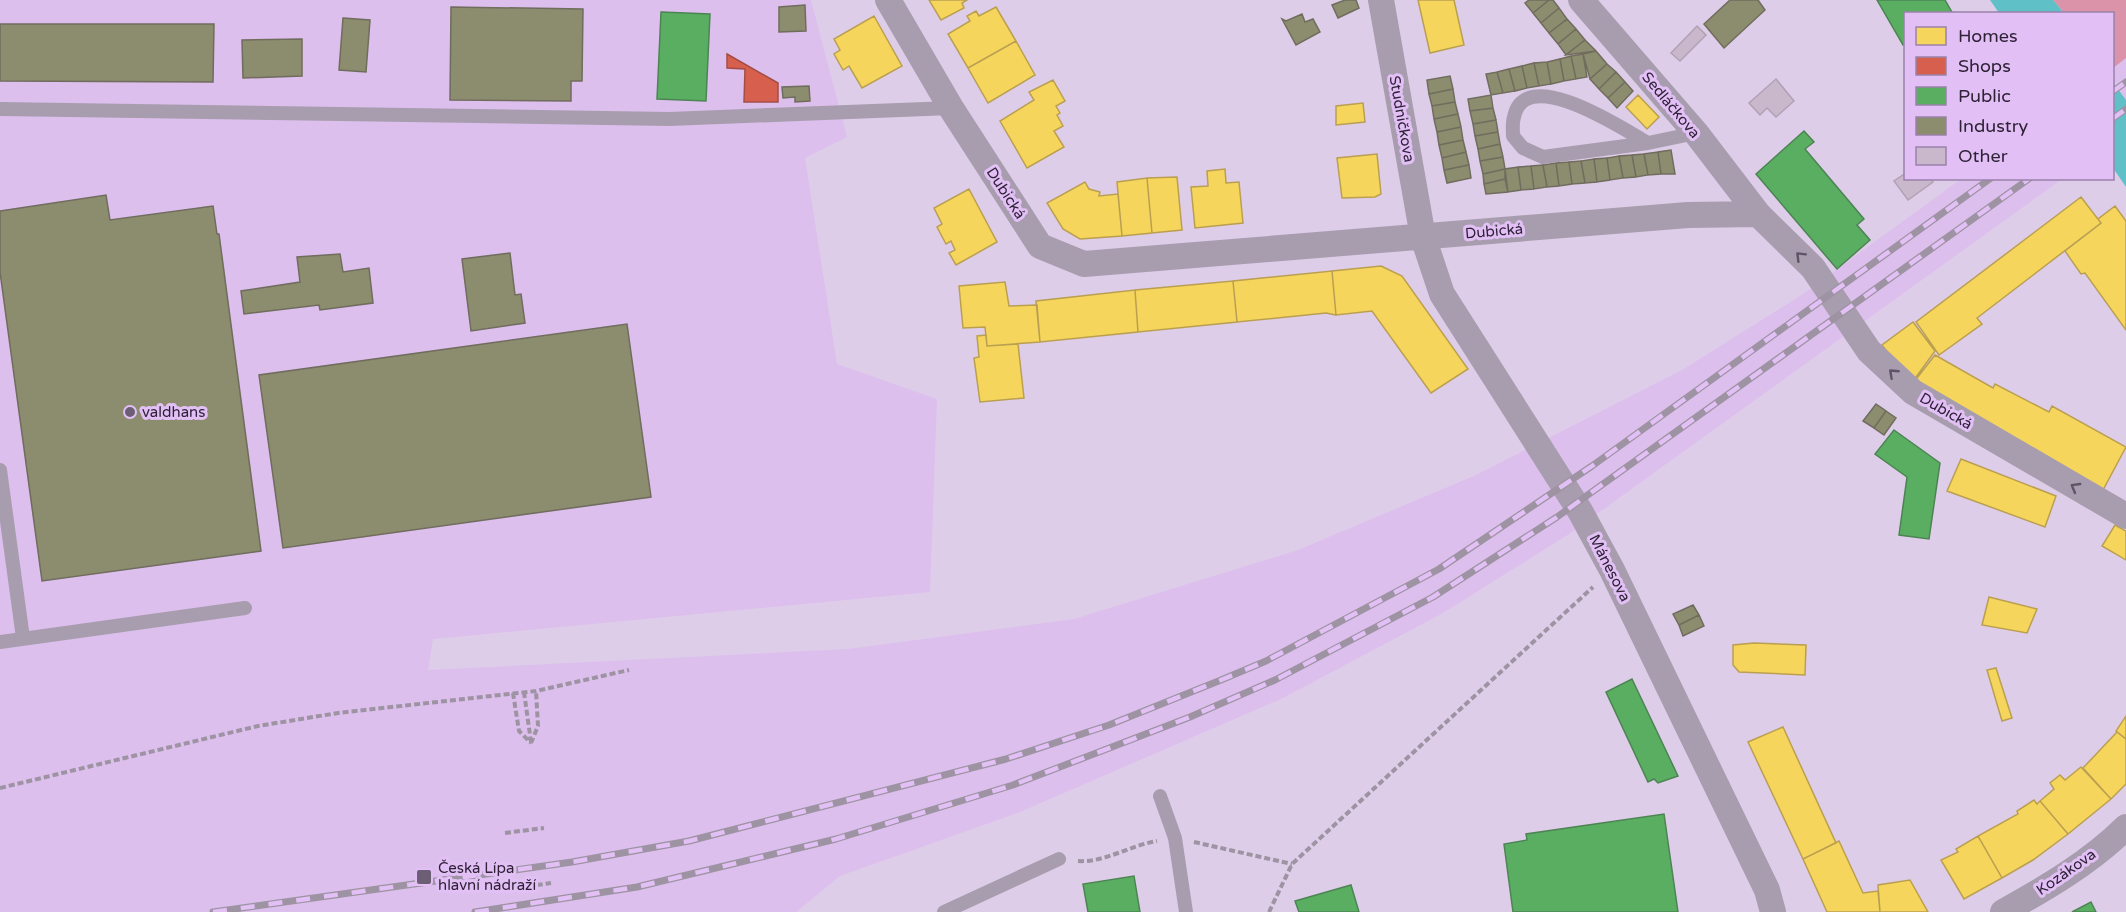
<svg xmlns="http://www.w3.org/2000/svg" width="2126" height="912" viewBox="0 0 2126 912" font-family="'Varela Round',sans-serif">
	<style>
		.built { fill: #dcbfed }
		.forest { fill: #da93a9 }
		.water { fill: #5fc1c7 }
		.homes { fill: #f6d55c; stroke: #ba9f51; stroke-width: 1.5 }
		.shops { fill: #d6604d; stroke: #a44d46; stroke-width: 1.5 }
		.public { fill: #5aae61; stroke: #4d8454; stroke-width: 1.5 }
		.industry { fill: #8c8c6e; stroke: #706c5e; stroke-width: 1.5 }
		.building { fill: #c9b8cc; stroke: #b2a1b5; stroke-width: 1.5 }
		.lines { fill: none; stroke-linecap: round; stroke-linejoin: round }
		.path { stroke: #9d93a2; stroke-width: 4; stroke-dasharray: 6 3; stroke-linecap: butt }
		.lane { stroke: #a89dae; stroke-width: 14 }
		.street { stroke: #a89dae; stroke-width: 26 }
		.rail-casing { stroke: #9d93a2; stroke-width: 7 }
		.rail { stroke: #e2c0f6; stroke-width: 4.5; stroke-dasharray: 14; stroke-linecap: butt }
		.oneway { stroke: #5f5367 }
		.poi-dot { fill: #6c5e75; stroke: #e2c0f6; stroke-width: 2 }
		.labels { text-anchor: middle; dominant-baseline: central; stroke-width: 6; stroke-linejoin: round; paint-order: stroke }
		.street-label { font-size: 15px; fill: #2f2237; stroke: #e2c0f6 }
		.poi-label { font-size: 15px; fill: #2f2237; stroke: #e2c0f6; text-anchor: start }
	</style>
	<rect width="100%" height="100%" fill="#decde9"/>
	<path class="built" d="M 0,0 L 811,0 L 847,137 L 805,158 L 837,364 L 937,399 L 930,592 L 433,639 L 428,670 L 848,649 L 1074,619 L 1298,550 L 1476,475 L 1682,370 L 1803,294 L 1961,179 L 2062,179 L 1569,534 L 1443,613 L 1283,698 L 1020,812 L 840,876 L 796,912 L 0,912 Z
		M 2126,58 L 2126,132 L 2112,142 L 2112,68 Z"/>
	<path class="forest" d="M 2053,0 L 2126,0 L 2126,58 L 2113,68 L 2112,14 L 2064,13 Z"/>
	<path class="water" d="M 1990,0 L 2053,0 L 2064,13 L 1999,13 Z
		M 2112,81 L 2126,100 L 2126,187 L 2113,168 Z"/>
	<path class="homes" d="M 929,0 L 967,0 L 962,3 L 964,8 L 941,20 Z
		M 1418,0 L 1454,0 L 1464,45 L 1430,53 Z
		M 996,7 L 1016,41 L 968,68 L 948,34 L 970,21 L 967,16 L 976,11 L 979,16 Z
		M 874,16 L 902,66 L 862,88 L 849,66 L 843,70 L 834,54 L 840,50 L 834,39 Z
		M 1016,41 L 1035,75 L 988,103 L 968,68 Z
		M 1053,80 L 1065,101 L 1056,106 L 1060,113 L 1057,115 L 1063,126 L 1054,131 L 1064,147 L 1027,168 L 1000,121 L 1034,100 L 1029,92 Z
		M 1638,95 L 1659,117 L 1647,129 L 1626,107 Z
		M 1363,103 L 1365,122 L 1336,125 L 1336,106 Z
		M 1377,154 L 1381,194 L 1375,197 L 1342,198 L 1337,158 Z
		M 1225,169 L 1226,183 L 1239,182 L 1243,223 L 1195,228 L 1191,187 L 1208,186 L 1207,171 Z
		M 1177,177 L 1182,230 L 1152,233 L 1147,178 Z
		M 1147,178 L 1152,233 L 1122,236 L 1117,182 Z
		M 1085,182 L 1089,189 L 1100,192 L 1099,196 L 1118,194 L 1122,236 L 1080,239 L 1063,229 L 1047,203 Z
		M 969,189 L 997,242 L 956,265 L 949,253 L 955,250 L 951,241 L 946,244 L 937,227 L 942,224 L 934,208 Z
		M 2081,197 L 2101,223 L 1977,318 L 1982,324 L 1939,355 L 1916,322 Z
		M 2115,206 L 2126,221 L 2126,330 L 2085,273 L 2081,274 L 2065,251 L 2101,223 L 2098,219 Z
		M 1381,266 L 1402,276 L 1468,369 L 1431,393 L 1372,311 L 1336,315 L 1332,271 Z
		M 1332,271 L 1336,315 L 1326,313 L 1237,322 L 1233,281 Z
		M 1233,281 L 1237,322 L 1138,332 L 1135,290 Z
		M 1005,282 L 1009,306 L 1037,305 L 1040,342 L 987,346 L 985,327 L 963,328 L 959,286 Z
		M 1135,290 L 1138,332 L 1040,342 L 1036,301 Z
		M 1913,322 L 1935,351 L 1911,384 L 1882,345 Z
		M 986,335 L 987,346 L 1018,344 L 1024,398 L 980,402 L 974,358 L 979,357 L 977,336 Z
		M 1935,355 L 1993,388 L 1995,384 L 2049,412 L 2052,406 L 2126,447 L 2103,490 L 1913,383 Z
		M 1961,459 L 2056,496 L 2045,527 L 1947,491 Z
		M 2115,525 L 2126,531 L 2126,560 L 2102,546 Z
		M 1989,597 L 2037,609 L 2027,633 L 1982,625 Z
		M 1754,643 L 1806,645 L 1805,675 L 1739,672 L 1733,665 L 1733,645 Z
		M 1996,668 L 2012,718 L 2002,721 L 1987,670 Z
		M 2126,716 L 2126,739 L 2116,731 Z
		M 1783,727 L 1836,843 L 1803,859 L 1748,742 Z
		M 2117,732 L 2126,739 L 2126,784 L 2111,799 L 2083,768 Z
		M 2081,767 L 2111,799 L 2068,834 L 2040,801 L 2054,789 L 2050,783 L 2060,775 L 2065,780 Z
		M 2034,800 L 2037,804 L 2040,801 L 2068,834 L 2033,860 L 2002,878 L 1978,836 L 2018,814 L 2017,811 Z
		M 1978,836 L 2002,878 L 1964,899 L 1941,860 L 1958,852 L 1956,849 Z
		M 1839,841 L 1863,893 L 1878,891 L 1880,912 L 1827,912 L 1803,859 Z
		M 1910,880 L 1928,912 L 1880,912 L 1878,885 Z"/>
	<path class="shops" d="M 727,54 L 778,83 L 778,102 L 744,102 L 745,69 L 727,68 Z"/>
	<path class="public" d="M 1877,0 L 1945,0 L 1953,14 L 1906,14 L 1906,43 L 1903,45 Z
		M 661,12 L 710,14 L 706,101 L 657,99 Z
		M 1804,131 L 1814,142 L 1805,149 L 1864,219 L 1857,225 L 1870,240 L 1837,269 L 1756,174 Z
		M 1894,430 L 1940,463 L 1929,539 L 1899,535 L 1907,477 L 1875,454 Z
		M 1632,679 L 1678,776 L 1658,783 L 1654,779 L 1648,782 L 1606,692 Z
		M 1664,814 L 1678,912 L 1513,912 L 1504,844 L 1527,840 L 1526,834 Z
		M 1134,876 L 1140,912 L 1088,912 L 1083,884 Z
		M 1351,885 L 1359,912 L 1299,912 L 1295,901 Z
		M 2091,902 L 2096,912 L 2072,912 Z"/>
	<path class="industry" d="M 1345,0 L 1356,0 L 1359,8 L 1338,18 L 1332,5 Z
		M 1529,0 L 1549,0 L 1533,13 L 1525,3 Z
		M 1549,0 L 1553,0 L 1559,8 L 1541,23 L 1533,13 Z
		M 1730,0 L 1758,0 L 1765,10 L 1724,48 L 1704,24 Z
		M 805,5 L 806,31 L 779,32 L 779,7 Z
		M 451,7 L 583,9 L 582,81 L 571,81 L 571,101 L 450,100 Z
		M 1559,8 L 1567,19 L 1549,33 L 1541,23 Z
		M 1302,14 L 1305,22 L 1313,19 L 1320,32 L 1296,45 L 1282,19 L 1286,21 Z
		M 343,18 L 370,20 L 366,72 L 339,70 Z
		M 1567,19 L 1576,29 L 1558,44 L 1549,33 Z
		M 0,24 L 214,24 L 213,82 L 0,81 Z
		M 1576,29 L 1585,40 L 1566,55 L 1558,44 Z
		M 302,39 L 302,76 L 243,78 L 242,40 Z
		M 1585,40 L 1596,51 L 1566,55 Z
		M 1596,51 L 1607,64 L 1590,79 L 1583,54 Z
		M 1583,54 L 1587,77 L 1576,79 L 1571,56 Z
		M 1571,56 L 1576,79 L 1564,81 L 1560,59 Z
		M 1560,59 L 1564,81 L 1551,84 L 1547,62 Z
		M 1547,62 L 1551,84 L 1539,86 L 1534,63 Z
		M 1534,63 L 1539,86 L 1527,88 L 1522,66 Z
		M 1607,64 L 1616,72 L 1599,89 L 1590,79 Z
		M 1522,66 L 1527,88 L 1515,91 L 1509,69 Z
		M 1509,69 L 1515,91 L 1503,93 L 1497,72 Z
		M 1497,72 L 1503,93 L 1491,95 L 1486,74 Z
		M 1616,72 L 1625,82 L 1608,98 L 1599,89 Z
		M 1450,76 L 1453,89 L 1429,94 L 1427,80 Z
		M 1625,82 L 1633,91 L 1617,108 L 1608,98 Z
		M 809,86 L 810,101 L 795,102 L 795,97 L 783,98 L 782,87 Z
		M 1453,89 L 1455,102 L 1432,106 L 1429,94 Z
		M 1491,95 L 1493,108 L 1470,111 L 1468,99 Z
		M 1455,102 L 1458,114 L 1434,119 L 1432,106 Z
		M 1493,108 L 1496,120 L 1473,124 L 1470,111 Z
		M 1458,114 L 1461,127 L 1437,132 L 1434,119 Z
		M 1496,120 L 1498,132 L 1475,136 L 1473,124 Z
		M 1461,127 L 1463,140 L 1439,145 L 1437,132 Z
		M 1498,132 L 1500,144 L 1478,149 L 1475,136 Z
		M 1463,140 L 1466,152 L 1442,158 L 1439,145 Z
		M 1500,144 L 1503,157 L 1480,161 L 1478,149 Z
		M 1671,150 L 1675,174 L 1661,174 L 1658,152 Z
		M 1466,152 L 1469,165 L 1444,170 L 1442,158 Z
		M 1658,152 L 1661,174 L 1648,175 L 1644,154 Z
		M 1644,154 L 1648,175 L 1636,177 L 1632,155 Z
		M 1632,155 L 1636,177 L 1623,178 L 1619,156 Z
		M 1619,156 L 1623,178 L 1610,180 L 1607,158 Z
		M 1503,157 L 1505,169 L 1483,174 L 1480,161 Z
		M 1607,158 L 1610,180 L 1597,182 L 1594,159 Z
		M 1594,159 L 1597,182 L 1585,183 L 1581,161 Z
		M 1581,161 L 1585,183 L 1572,184 L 1569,162 Z
		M 1569,162 L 1572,184 L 1559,186 L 1556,163 Z
		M 1556,163 L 1559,186 L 1547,187 L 1543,165 Z
		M 1469,165 L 1471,178 L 1447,183 L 1444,170 Z
		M 1543,165 L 1547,187 L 1534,189 L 1531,166 Z
		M 1531,166 L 1534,189 L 1521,190 L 1518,167 Z
		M 1518,167 L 1521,190 L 1508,192 L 1505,169 Z
		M 1505,169 L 1505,179 L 1484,184 L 1483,174 Z
		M 1505,179 L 1508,192 L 1486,194 L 1484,184 Z
		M 106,195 L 110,220 L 213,206 L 217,234 L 219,234 L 261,551 L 42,581 L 0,272 L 0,211 Z
		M 510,253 L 515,295 L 521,294 L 525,323 L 471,331 L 462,259 Z
		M 340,254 L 343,272 L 369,268 L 373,303 L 320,310 L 319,305 L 244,314 L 241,291 L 300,282 L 297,257 Z
		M 627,324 L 651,497 L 283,548 L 259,375 Z
		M 1876,404 L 1886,411 L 1874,428 L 1863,421 Z
		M 1886,411 L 1896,418 L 1884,435 L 1874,428 Z
		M 1693,605 L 1699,615 L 1679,625 L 1673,614 Z
		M 1699,615 L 1704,626 L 1683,636 L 1679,625 Z"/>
	<path class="building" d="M 1697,26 L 1706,35 L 1680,61 L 1671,53 Z
		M 1776,79 L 1794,101 L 1776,117 L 1767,108 L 1760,115 L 1749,103 Z
		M 1906,173 L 1906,178 L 1931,178 L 1933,182 L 1908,200 L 1894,181 Z"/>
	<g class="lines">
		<path class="path" d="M 524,692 L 531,742
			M 513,693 L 519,731 L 531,743
			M 531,743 L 538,726 L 536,691
			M 0,788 L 258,726 L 338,713 L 536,691 L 629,670
			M 505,833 L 544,828
			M 1194,842 L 1292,864
			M 1078,861 C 1104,863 1131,845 1157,841
			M 510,889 L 551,883
			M 1269,912 L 1292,864 L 1593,587"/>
		<path class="lane" d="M 0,109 L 669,119 L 951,108
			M 1648,143 C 1625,130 1525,63 1514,117 C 1512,123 1513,130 1513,136 L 1523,148 L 1543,157 L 1648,143 L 1696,133
			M 0,470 L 23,638
			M 0,642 L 245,608
			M 1160,796 L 1175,838 L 1186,912
			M 944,912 L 1059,859"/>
		<path class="street" d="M 888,0 L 951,108 L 1040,246 L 1084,264 L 1688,215 L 1758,214
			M 1381,0 L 1423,237 L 1442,294 L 1580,511 L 1612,570 L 1767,890 L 1773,912
			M 1581,0 L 1696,133 L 1758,214 L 1813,268 L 1869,351 L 1913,392 L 2126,516
			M 2003,912 C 2046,888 2091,862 2126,827"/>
		<g class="rail-casing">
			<path id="rail" d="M 2112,92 L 2126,82
				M 2112,119 L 2126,109
				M 213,912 L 572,862 L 689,841 L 1006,759 L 1109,725 L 1221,680 L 1266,661 L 1439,569 L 1592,466 L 1991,178
				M 475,912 L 637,887 L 836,839 L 1013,785 L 1190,717 L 1275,680 L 1433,597 L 1557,517 L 2030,178"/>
		</g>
		<use href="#rail" class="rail"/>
	</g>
	<defs><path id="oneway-chevron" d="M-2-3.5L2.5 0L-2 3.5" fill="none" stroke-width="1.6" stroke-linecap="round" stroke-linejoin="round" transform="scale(1.5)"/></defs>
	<g class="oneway">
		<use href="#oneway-chevron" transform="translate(1800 256) rotate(-135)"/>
		<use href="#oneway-chevron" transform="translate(1893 373) rotate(-137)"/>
		<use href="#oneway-chevron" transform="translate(2075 487) rotate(-150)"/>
	</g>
	<g class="poi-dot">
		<circle cx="130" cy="412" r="6"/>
		<rect x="416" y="869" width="16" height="16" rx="3"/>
	</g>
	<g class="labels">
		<g class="street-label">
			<text transform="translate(1671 105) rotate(50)">Sedláčkova</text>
			<text transform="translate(1402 119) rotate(80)">Studničkova</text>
			<text transform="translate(1006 193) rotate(57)">Dubická</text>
			<text transform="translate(1494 231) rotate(-5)">Dubická</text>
			<text transform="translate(1946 411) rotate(30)">Dubická</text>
			<text transform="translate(1610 568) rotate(63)">Mánesova</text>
			<text transform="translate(2066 872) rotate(-35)">Kozákova</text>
		</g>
		<g class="poi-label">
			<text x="142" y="412">valdhans</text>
			<text x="438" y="868">Česká Lípa<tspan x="438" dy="17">hlavní nádraží</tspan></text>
		</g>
	</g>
	<rect x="1904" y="12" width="210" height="168" fill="#e2c0f6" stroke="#9a81aa" stroke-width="1.5"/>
	<rect x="1916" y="27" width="30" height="18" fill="#f6d55c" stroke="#9a81aa" stroke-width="1.5"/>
	<text x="1958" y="42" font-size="18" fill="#2f2237">Homes</text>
	<rect x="1916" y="57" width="30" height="18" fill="#d6604d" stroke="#9a81aa" stroke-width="1.5"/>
	<text x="1958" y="72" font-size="18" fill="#2f2237">Shops</text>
	<rect x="1916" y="87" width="30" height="18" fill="#5aae61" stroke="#9a81aa" stroke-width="1.5"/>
	<text x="1958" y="102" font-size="18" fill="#2f2237">Public</text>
	<rect x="1916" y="117" width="30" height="18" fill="#8c8c6e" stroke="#9a81aa" stroke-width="1.5"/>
	<text x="1958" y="132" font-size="18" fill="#2f2237">Industry</text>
	<rect x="1916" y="147" width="30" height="18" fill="#c9b8cc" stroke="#9a81aa" stroke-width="1.5"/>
	<text x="1958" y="162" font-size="18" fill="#2f2237">Other</text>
</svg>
